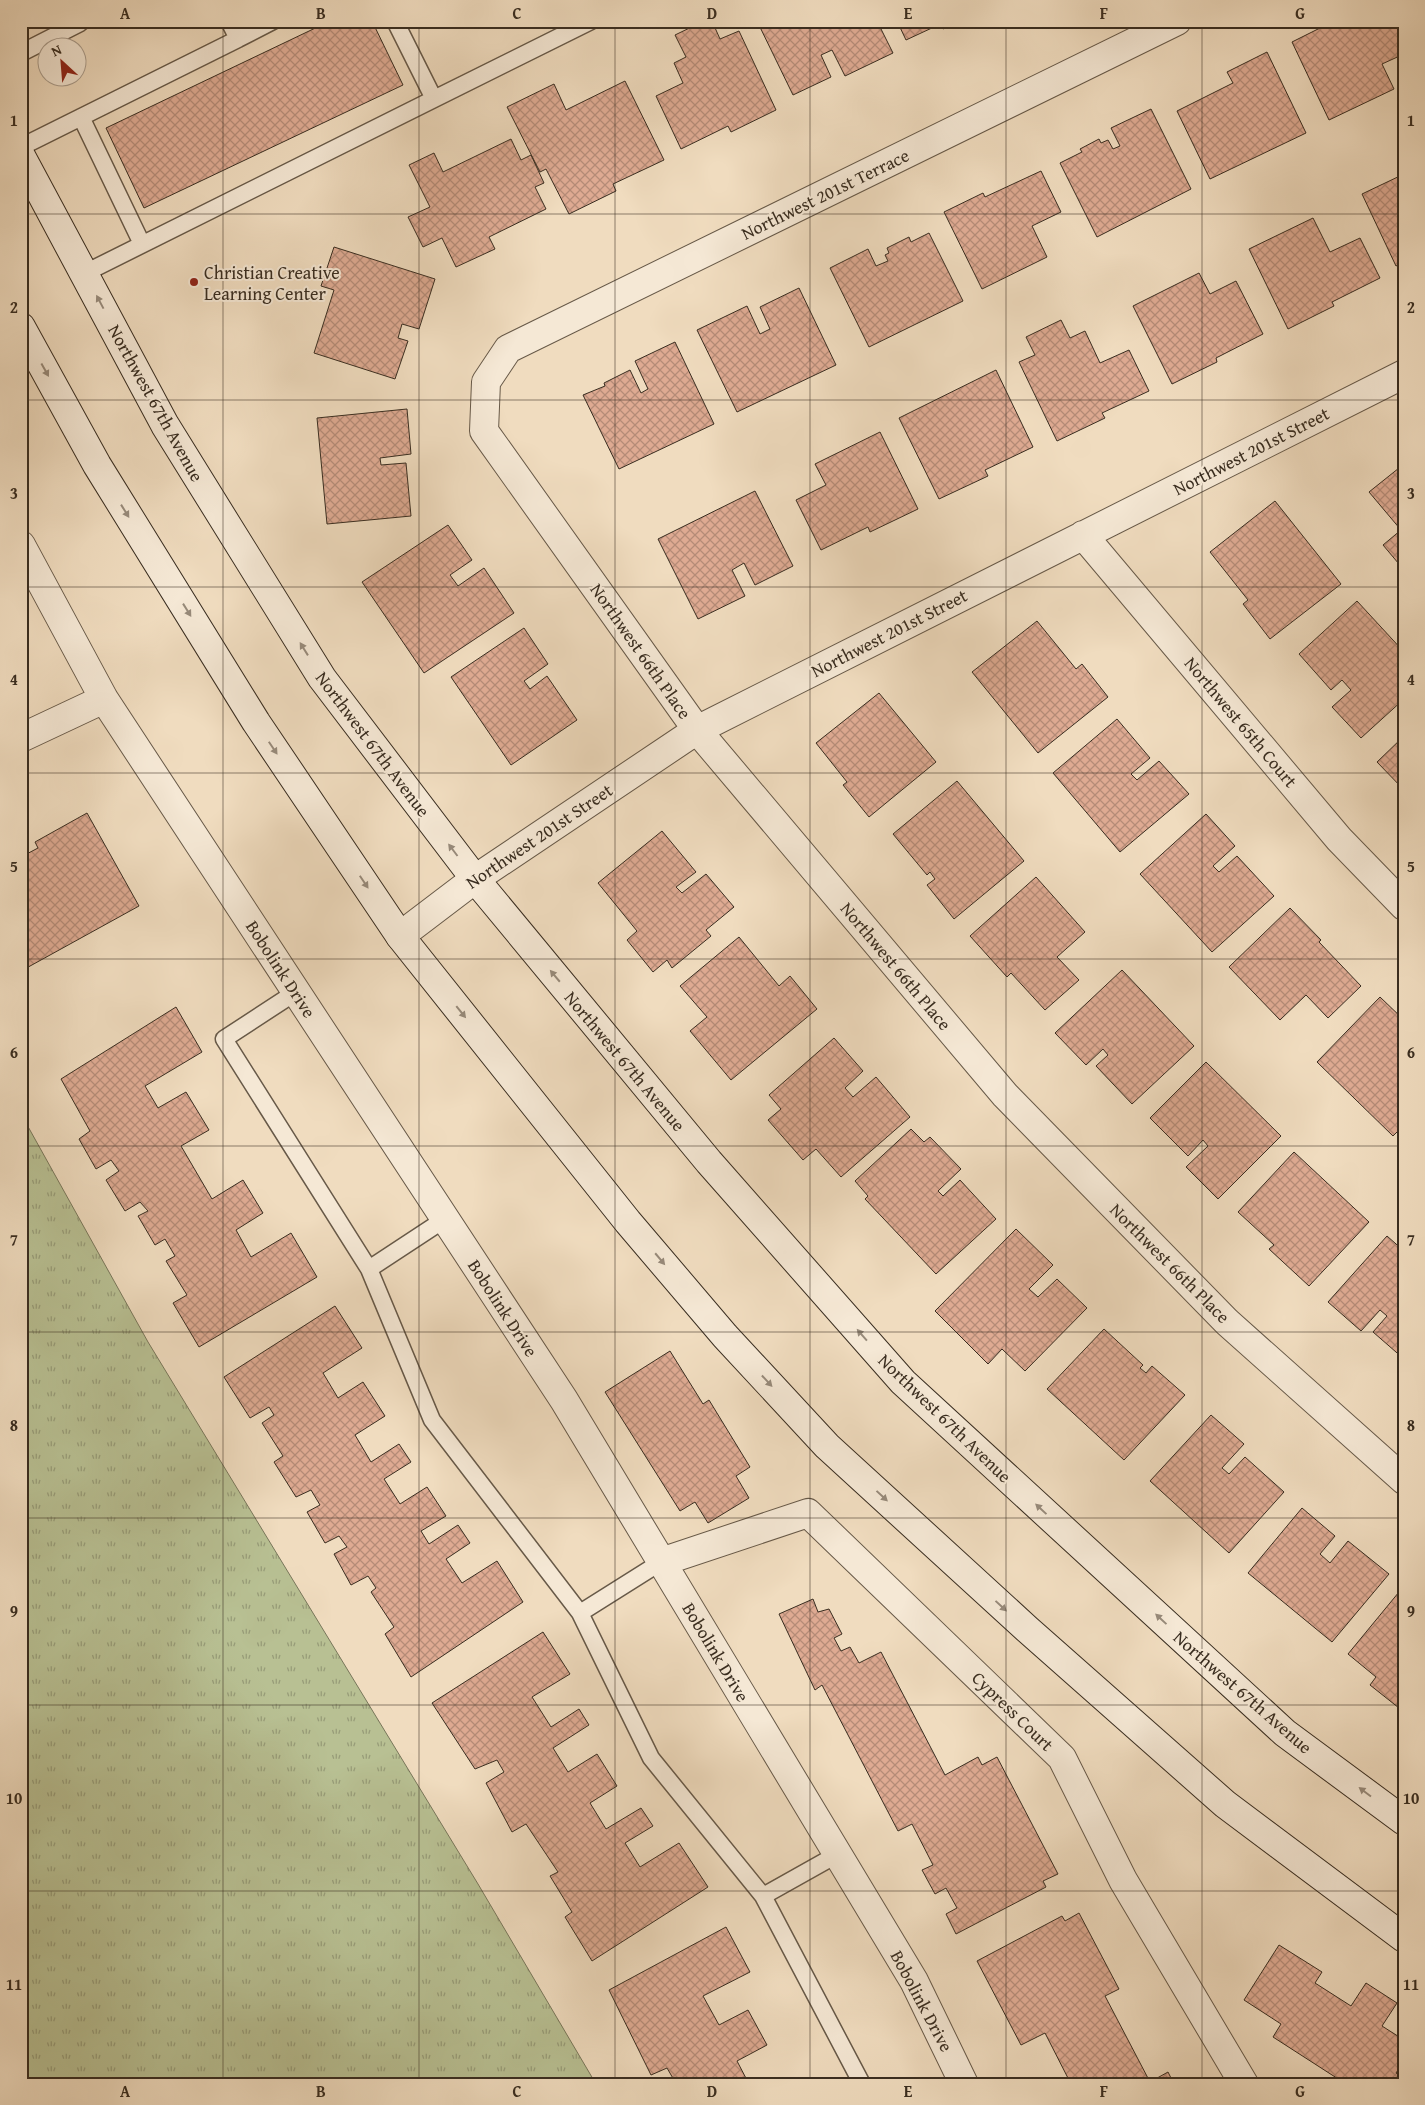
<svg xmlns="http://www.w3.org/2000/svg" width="1425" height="2105" viewBox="0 0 1425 2105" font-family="'Gentium Book Plus',serif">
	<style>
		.grass { fill: url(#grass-tufts); stroke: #78765a }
		.building { fill: url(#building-cross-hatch); stroke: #392d20 }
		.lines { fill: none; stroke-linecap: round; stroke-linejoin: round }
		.lane-casing { stroke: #675948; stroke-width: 19 }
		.street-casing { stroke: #675948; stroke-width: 30 }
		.secondary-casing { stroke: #392d20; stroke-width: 30 }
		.lane { stroke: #f5e8d5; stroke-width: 16 }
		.street { stroke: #f5e8d5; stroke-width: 28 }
		.secondary { stroke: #f5e8d5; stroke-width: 28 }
		.oneway { fill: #978a7a }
		.grid { fill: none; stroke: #392d20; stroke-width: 1; stroke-opacity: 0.55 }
		.poi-dot { fill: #8f2418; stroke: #f5e8d5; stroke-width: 2 }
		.labels { text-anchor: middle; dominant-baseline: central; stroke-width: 4; stroke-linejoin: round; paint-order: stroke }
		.street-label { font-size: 18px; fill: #392d20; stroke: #f5e8d5 }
		.poi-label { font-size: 18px; fill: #392d20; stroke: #f5e8d5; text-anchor: start }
		.neatline { fill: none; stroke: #392d20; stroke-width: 2 }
		.grid-label { font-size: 16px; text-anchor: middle; font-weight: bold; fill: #392d20 }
	</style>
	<defs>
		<pattern id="grass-tufts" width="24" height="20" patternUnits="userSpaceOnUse" patternTransform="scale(1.25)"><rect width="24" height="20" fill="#b8c093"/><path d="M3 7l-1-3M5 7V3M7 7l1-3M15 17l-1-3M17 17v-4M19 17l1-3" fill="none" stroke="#979c78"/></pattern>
		<pattern id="building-cross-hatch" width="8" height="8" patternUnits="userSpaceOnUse" patternTransform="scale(1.25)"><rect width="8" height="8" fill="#deaa92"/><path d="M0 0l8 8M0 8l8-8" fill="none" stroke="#b58b77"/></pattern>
	</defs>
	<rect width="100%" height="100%" fill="#f0dcbf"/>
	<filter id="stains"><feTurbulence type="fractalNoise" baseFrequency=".004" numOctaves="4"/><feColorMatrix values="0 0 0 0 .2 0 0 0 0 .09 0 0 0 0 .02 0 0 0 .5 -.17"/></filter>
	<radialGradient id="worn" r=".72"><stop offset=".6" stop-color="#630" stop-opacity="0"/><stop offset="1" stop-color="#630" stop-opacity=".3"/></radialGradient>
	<path class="grass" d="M 21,1114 L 148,1342 L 478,1884 L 596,2084 L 21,2084 Z"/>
	<path class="building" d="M 330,21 L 372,21 L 403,85 L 144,208 L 106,128 Z
		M 704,21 L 712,21 L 720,39 L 739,31 L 776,110 L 731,132 L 728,126 L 681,149 L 656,96 L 683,83 L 674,63 L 686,57 L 675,35 Z
		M 757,21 L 877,21 L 893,53 L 845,76 L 832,50 L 821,55 L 831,77 L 793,95 Z
		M 897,21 L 933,21 L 931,22 L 934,27 L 906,40 Z
		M 940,21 L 958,21 L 943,29 Z
		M 1334,21 L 1338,21 L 1340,25 L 1348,21 L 1395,21 L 1404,40 L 1404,54 L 1382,64 L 1394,89 L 1329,120 L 1292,42 Z
		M 1267,52 L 1306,133 L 1210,179 L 1177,111 L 1233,83 L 1227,72 Z
		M 625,81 L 664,160 L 613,184 L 616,191 L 569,214 L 546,169 L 540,172 L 507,107 L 554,84 L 566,110 Z
		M 1151,109 L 1191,189 L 1097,237 L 1060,163 L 1082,152 L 1080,149 L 1099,139 L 1101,143 L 1108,140 L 1113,149 L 1120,146 L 1111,128 Z
		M 511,139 L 521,160 L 531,155 L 544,183 L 535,187 L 546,209 L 489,237 L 495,249 L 456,267 L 442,238 L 423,247 L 408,217 L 430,207 L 409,165 L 434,153 L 443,172 Z
		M 1041,171 L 1061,212 L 1032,226 L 1047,257 L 982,289 L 944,212 L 983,193 L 985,197 Z
		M 1404,174 L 1404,262 L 1396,266 L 1362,194 Z
		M 1313,218 L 1330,252 L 1360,238 L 1380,278 L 1332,302 L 1334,306 L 1288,329 L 1249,249 Z
		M 929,233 L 963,301 L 869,347 L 830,268 L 868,249 L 876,266 L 888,261 L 885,255 L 889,253 L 887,248 L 909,237 L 911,242 Z
		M 334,247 L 435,279 L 419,329 L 402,324 L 398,338 L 408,341 L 395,379 L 314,353 L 334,290 L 321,286 Z
		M 1199,273 L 1210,294 L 1236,281 L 1263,334 L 1216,358 L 1217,362 L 1172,384 L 1133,306 Z
		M 799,288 L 836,365 L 737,412 L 697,330 L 747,306 L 760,334 L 770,329 L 760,307 Z
		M 1061,320 L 1070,338 L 1085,331 L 1100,363 L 1129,350 L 1149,391 L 1102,413 L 1105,418 L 1057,441 L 1019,362 L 1035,355 L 1026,337 Z
		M 675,342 L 714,424 L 619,469 L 583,395 L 605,386 L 604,383 L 630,370 L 641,393 L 648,389 L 635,361 Z
		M 996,370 L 1033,447 L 985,470 L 988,476 L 939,499 L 899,418 Z
		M 407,409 L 411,454 L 380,458 L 381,465 L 406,463 L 411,516 L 327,524 L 317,418 Z
		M 880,432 L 918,509 L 870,532 L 868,527 L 821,550 L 796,500 L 826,485 L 815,464 Z
		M 1404,464 L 1404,570 L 1383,545 L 1401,530 L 1369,492 Z
		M 755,491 L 793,566 L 755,585 L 744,563 L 732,570 L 745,596 L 698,619 L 658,539 Z
		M 1275,501 L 1341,584 L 1270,639 L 1243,604 L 1248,600 L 1210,552 Z
		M 448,525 L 472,560 L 450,575 L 458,586 L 484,568 L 514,613 L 424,673 L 362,582 Z
		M 1357,601 L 1404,652 L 1404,699 L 1361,738 L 1332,707 L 1351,690 L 1342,680 L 1331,690 L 1299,654 Z
		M 1037,621 L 1076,669 L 1082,664 L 1108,697 L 1038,753 L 972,672 Z
		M 524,628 L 548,664 L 524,681 L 530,689 L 547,676 L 577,720 L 511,765 L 451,677 Z
		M 879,693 L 936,762 L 869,817 L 843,785 L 847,782 L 816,743 Z
		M 1117,719 L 1150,758 L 1131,774 L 1137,780 L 1159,761 L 1189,794 L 1120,852 L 1053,773 Z
		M 1404,736 L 1404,790 L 1377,762 Z
		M 957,781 L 1024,861 L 954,919 L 927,885 L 935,879 L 930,872 L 927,875 L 893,834 Z
		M 87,813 L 139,906 L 21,971 L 21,857 L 38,848 L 35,842 Z
		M 1206,814 L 1235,846 L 1213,866 L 1219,872 L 1237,856 L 1274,896 L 1212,952 L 1140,874 Z
		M 662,831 L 696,872 L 676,887 L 682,893 L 706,874 L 734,907 L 706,930 L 711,936 L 672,968 L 667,960 L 653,972 L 627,940 L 637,931 L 598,883 Z
		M 1036,877 L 1085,932 L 1057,957 L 1079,980 L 1045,1010 L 1011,973 L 1007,977 L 970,936 Z
		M 1290,908 L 1321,940 L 1319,942 L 1361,986 L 1328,1018 L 1306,995 L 1280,1020 L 1229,967 Z
		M 739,937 L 779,986 L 790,976 L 817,1009 L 731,1080 L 690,1031 L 707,1017 L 680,986 Z
		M 1122,970 L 1194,1046 L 1132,1104 L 1096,1066 L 1108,1055 L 1103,1049 L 1086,1065 L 1055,1033 Z
		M 1380,997 L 1404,1020 L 1404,1125 L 1393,1136 L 1317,1062 Z
		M 176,1007 L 202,1052 L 145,1086 L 158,1108 L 186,1092 L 209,1130 L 181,1146 L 212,1199 L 243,1180 L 263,1213 L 236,1230 L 251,1257 L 291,1233 L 317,1277 L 199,1347 L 173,1303 L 187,1295 L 166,1261 L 175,1256 L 165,1239 L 155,1245 L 138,1216 L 148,1211 L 140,1202 L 125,1211 L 106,1180 L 119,1171 L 111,1160 L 96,1169 L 79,1139 L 90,1131 L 61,1079 Z
		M 834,1038 L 863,1071 L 845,1088 L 853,1097 L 876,1077 L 910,1117 L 841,1177 L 816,1149 L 803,1160 L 768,1120 L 781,1109 L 769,1095 Z
		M 1206,1062 L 1281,1136 L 1218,1199 L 1186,1167 L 1208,1146 L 1203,1140 L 1188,1156 L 1150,1118 Z
		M 911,1129 L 924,1142 L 930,1137 L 961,1169 L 938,1191 L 943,1196 L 960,1180 L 996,1219 L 936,1274 L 865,1199 L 868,1196 L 855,1181 Z
		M 1294,1152 L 1369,1222 L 1309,1286 L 1269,1249 L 1274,1245 L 1238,1212 Z
		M 1016,1229 L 1053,1265 L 1029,1289 L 1038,1297 L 1057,1279 L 1087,1308 L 1025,1371 L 1002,1349 L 988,1364 L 935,1311 Z
		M 1387,1236 L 1404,1251 L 1404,1359 L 1373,1332 L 1387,1316 L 1380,1310 L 1361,1331 L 1328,1302 Z
		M 335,1306 L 362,1348 L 323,1373 L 338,1398 L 363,1382 L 385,1416 L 355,1435 L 371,1462 L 399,1444 L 411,1462 L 384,1479 L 400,1504 L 427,1487 L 446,1516 L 421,1531 L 429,1544 L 458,1525 L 470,1543 L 446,1559 L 462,1583 L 497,1561 L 523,1602 L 411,1677 L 385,1634 L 394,1627 L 371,1592 L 376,1588 L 368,1576 L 351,1585 L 334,1554 L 347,1547 L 339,1536 L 325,1543 L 307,1512 L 320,1505 L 311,1490 L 296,1497 L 274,1462 L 283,1456 L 262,1423 L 274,1415 L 269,1407 L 250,1418 L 224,1377 Z
		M 1104,1329 L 1143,1365 L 1140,1368 L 1146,1373 L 1152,1366 L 1185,1395 L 1124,1460 L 1047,1389 Z
		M 670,1351 L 703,1404 L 709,1400 L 750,1467 L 736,1476 L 749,1498 L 708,1523 L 695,1502 L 680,1511 L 605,1392 Z
		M 1211,1415 L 1244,1444 L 1222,1468 L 1229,1474 L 1245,1457 L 1284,1492 L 1229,1553 L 1150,1481 Z
		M 1302,1508 L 1335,1536 L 1320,1554 L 1330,1563 L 1348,1541 L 1389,1574 L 1332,1642 L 1248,1573 Z
		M 1399,1592 L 1404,1596 L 1404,1712 L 1370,1685 L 1376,1677 L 1348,1654 Z
		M 813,1599 L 818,1612 L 829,1609 L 842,1634 L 834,1638 L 841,1651 L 850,1647 L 859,1663 L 881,1652 L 945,1775 L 978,1757 L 982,1765 L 997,1757 L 1058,1874 L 1043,1881 L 1046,1887 L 956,1934 L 946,1914 L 957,1908 L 946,1888 L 935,1894 L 922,1870 L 933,1865 L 912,1824 L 898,1831 L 822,1685 L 815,1690 L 779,1614 Z
		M 543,1632 L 570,1674 L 532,1697 L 551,1727 L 579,1709 L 589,1725 L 553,1748 L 568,1772 L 597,1754 L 617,1786 L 590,1803 L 606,1829 L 641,1808 L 653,1826 L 625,1843 L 640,1867 L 679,1843 L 708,1887 L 592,1961 L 565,1917 L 572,1912 L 550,1876 L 558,1872 L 526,1824 L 512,1832 L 486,1783 L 504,1772 L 497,1760 L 475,1769 L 432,1703 Z
		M 1079,1913 L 1119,1989 L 1105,1996 L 1150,2082 L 1168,2072 L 1174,2084 L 1071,2084 L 1045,2033 L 1021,2045 L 977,1961 L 1062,1916 L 1065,1921 Z
		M 726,1927 L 750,1972 L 703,1996 L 719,2025 L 748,2010 L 767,2045 L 737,2061 L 749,2084 L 667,2084 L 674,2080 L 667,2068 L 651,2075 L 609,1990 Z
		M 1279,1945 L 1322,1972 L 1315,1983 L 1351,2006 L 1366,1983 L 1397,2003 L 1382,2026 L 1404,2040 L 1404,2061 L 1396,2073 L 1404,2078 L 1404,2084 L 1346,2084 L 1273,2037 L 1281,2024 L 1244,2000 Z"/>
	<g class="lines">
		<g class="lane-casing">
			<path id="lane" d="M 238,39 L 273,21
				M 21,53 L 80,23 L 79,21
				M 434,99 L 591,21
				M 81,117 L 142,244
				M 21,147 L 238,39 L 229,21
				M 85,273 L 434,99 L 395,21
				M 296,992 L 224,1039 L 369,1269 L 432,1420 L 580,1613 L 651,1758 L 763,1896 L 862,2084
				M 369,1269 L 445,1219
				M 580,1613 L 661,1562
				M 763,1896 L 838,1854"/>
		</g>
		<g class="street-casing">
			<path id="street" d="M 1177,21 L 508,349 L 486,382 L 484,431 L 697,730 L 1005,1095 L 1227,1322 L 1404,1480
				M 1083,535 L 1339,839 L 1404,906
				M 21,545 L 104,699 L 564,1400 L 914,1981 L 964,2084
				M 21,738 L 104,699
				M 400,936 L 475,879 L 697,730 L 1404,374
				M 661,1562 L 808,1513 L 1062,1758 L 1123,1880 L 1244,2084"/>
		</g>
		<g class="secondary-casing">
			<path id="secondary" d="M 21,156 L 165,425 L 322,678 L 475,879 L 709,1162 L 903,1382 L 1285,1733 L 1404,1821
				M 21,327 L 97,465 L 256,722 L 400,936 L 628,1222 L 725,1336 L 827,1446 L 1027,1629 L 1225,1804 L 1404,1938"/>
		</g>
		<use href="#lane" class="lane"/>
		<use href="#street" class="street"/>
		<use href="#secondary" class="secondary"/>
	</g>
	<defs><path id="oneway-solid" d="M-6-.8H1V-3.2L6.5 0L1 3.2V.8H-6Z" transform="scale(1.25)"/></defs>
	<g class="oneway">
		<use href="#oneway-solid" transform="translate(100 302) rotate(-118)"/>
		<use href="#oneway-solid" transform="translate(45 370) rotate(61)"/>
		<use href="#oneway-solid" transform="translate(125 511) rotate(58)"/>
		<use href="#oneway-solid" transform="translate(187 610) rotate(58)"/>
		<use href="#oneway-solid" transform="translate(304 649) rotate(-122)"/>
		<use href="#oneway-solid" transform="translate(273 748) rotate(56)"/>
		<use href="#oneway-solid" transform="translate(453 850) rotate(-127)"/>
		<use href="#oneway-solid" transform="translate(364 882) rotate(56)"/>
		<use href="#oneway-solid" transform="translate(555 976) rotate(-130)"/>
		<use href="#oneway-solid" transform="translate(461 1012) rotate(51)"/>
		<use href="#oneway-solid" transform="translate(660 1259) rotate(50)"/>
		<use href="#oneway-solid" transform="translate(862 1335) rotate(-131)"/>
		<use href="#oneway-solid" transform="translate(767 1381) rotate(47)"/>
		<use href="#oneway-solid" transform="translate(882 1496) rotate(43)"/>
		<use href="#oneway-solid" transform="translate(1041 1509) rotate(-137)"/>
		<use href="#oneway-solid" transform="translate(1001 1606) rotate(43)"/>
		<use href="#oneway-solid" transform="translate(1161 1619) rotate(-137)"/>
		<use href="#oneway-solid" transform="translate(1365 1792) rotate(-143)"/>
	</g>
	<path class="grid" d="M 223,21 L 223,2084M 419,21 L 419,2084M 615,21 L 615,2084M 810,21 L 810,2084M 1006,21 L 1006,2084M 1202,21 L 1202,2084M 21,214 L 1404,214M 21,400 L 1404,400M 21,587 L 1404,587M 21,773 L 1404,773M 21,959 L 1404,959M 21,1146 L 1404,1146M 21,1332 L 1404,1332M 21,1518 L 1404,1518M 21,1705 L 1404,1705M 21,1891 L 1404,1891"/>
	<circle class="poi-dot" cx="194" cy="282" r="5"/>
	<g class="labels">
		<g class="street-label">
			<text transform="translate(825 194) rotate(-26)">Northwest 201st Terrace</text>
			<text transform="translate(156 403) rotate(61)">Northwest 67th Avenue</text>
			<text transform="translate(1251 451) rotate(-27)">Northwest 201st Street</text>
			<text transform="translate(889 633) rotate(-27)">Northwest 201st Street</text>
			<text transform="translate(641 651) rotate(55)">Northwest 66th Place</text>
			<text transform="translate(1241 722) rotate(50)">Northwest 65th Court</text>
			<text transform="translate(373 744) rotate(53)">Northwest 67th Avenue</text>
			<text transform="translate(539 836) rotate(-34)">Northwest 201st Street</text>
			<text transform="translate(896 966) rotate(50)">Northwest 66th Place</text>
			<text transform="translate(281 969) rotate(57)">Bobolink Drive</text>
			<text transform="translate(625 1061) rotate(50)">Northwest 67th Avenue</text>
			<text transform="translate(1170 1263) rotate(45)">Northwest 66th Place</text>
			<text transform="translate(503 1308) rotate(57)">Bobolink Drive</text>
			<text transform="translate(945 1418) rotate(44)">Northwest 67th Avenue</text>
			<text transform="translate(716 1652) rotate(59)">Bobolink Drive</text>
			<text transform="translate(1243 1692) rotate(41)">Northwest 67th Avenue</text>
			<text transform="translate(1013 1711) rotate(44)">Cypress Court</text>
			<text transform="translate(922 2001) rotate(62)">Bobolink Drive</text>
		</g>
		<g class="poi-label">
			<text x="204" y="272">Christian Creative<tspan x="204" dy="21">Learning Center</tspan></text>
		</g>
	</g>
	<rect width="1425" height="2105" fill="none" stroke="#f0dcbf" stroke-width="55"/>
	<g transform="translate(62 62) rotate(334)"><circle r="24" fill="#f5e8d5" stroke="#aa9d8d"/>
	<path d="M0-4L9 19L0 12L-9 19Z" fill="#8f2418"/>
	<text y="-8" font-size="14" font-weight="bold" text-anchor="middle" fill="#392d20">N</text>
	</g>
	<rect x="28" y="28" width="1370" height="2050" class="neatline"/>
	<g class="grid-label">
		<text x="125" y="19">A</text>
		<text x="321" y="19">B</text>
		<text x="517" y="19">C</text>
		<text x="712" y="19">D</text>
		<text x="908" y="19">E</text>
		<text x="1104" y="19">F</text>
		<text x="1300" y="19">G</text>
		<text x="14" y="126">1</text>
		<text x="1411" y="126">1</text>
		<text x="14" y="313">2</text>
		<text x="1411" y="313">2</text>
		<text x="14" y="499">3</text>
		<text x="1411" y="499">3</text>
		<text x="14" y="685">4</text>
		<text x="1411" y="685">4</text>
		<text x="14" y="872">5</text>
		<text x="1411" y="872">5</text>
		<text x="14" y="1058">6</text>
		<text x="1411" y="1058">6</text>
		<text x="14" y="1245">7</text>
		<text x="1411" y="1245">7</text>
		<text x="14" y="1431">8</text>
		<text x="1411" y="1431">8</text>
		<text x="14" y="1617">9</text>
		<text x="1411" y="1617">9</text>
		<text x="14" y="1804">10</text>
		<text x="1411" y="1804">10</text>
		<text x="14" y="1990">11</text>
		<text x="1411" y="1990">11</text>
		<text x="125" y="2097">A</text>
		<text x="321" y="2097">B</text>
		<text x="517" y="2097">C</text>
		<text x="712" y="2097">D</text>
		<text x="908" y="2097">E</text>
		<text x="1104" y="2097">F</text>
		<text x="1300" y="2097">G</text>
	</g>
	<rect width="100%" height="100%" filter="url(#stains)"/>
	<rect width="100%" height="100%" fill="url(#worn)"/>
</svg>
